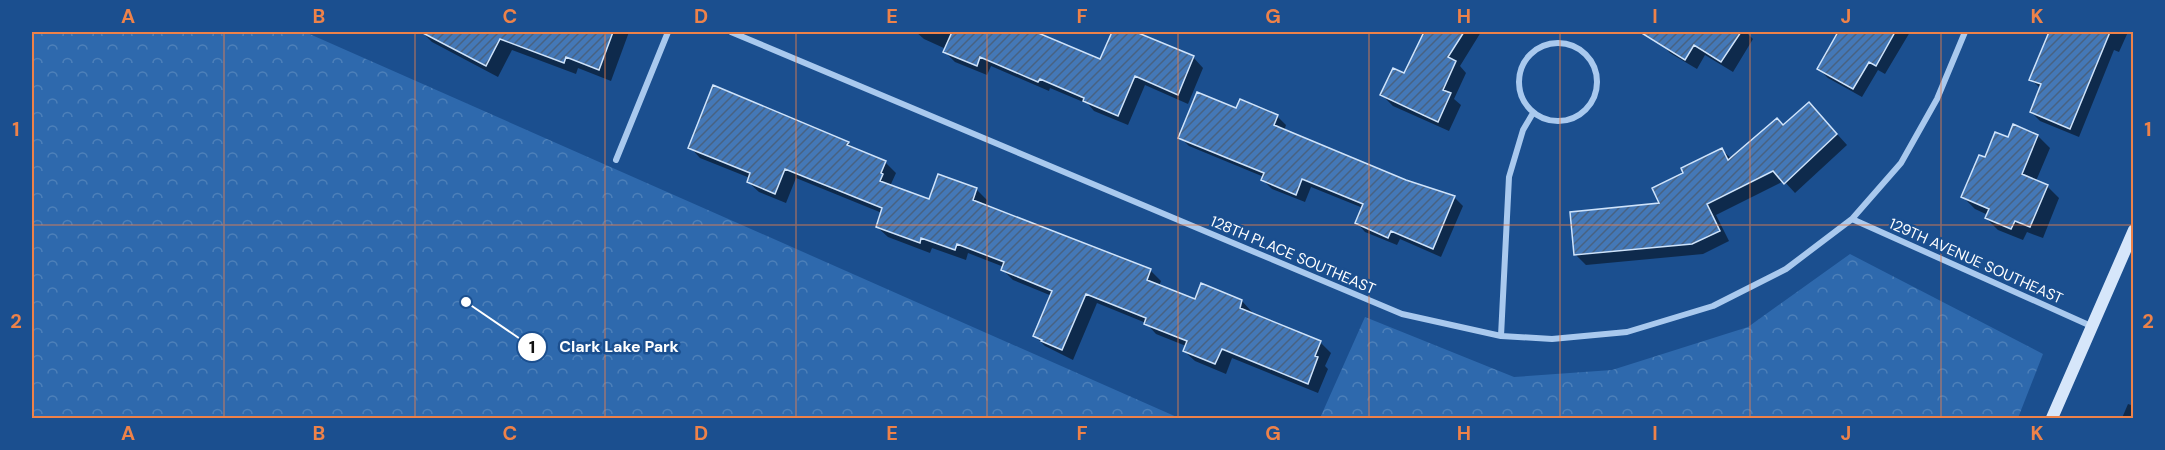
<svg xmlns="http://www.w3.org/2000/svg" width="2165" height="450" viewBox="0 0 2165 450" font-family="'DM Sans',sans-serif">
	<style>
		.forest { fill: url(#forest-crowns) }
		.shadow { fill: #0007 }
		.building { fill: url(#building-hatch); stroke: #cfe3fa; stroke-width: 1.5 }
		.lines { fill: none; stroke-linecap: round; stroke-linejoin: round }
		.street { stroke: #a9c9ee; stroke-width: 6 }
		.secondary { stroke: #d6e6fa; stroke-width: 12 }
		.grid { fill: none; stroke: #ee8249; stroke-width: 1.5; stroke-opacity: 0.55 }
		.labels { text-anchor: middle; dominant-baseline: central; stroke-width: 5; stroke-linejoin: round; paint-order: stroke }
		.street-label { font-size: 15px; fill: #fff; stroke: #1b4f8f }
		.leader { fill: none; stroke: #fff; stroke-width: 2 }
		.callout-dot { fill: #fff; stroke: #1b4f8f; stroke-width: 2 }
		.mark-label { font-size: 18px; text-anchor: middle; font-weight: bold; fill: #111 }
		.callout-label { font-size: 16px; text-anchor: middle; font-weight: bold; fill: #fff; stroke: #1b4f8f; stroke-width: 5; stroke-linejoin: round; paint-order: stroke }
		.neatline { fill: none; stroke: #ee8249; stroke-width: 2 }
		.grid-label { font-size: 20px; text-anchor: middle; font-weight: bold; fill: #ee8249 }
	</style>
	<defs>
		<pattern id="forest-crowns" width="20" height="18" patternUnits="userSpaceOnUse" patternTransform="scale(1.5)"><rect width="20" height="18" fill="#2e69ad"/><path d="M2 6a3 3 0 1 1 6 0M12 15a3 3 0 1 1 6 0" fill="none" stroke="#4d80b9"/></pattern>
		<pattern id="building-hatch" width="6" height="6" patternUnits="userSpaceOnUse" patternTransform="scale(1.5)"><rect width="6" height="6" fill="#4478b7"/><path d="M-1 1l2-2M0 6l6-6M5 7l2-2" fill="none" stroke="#486282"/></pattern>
	</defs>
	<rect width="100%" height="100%" fill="#1b4f8f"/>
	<path class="forest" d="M 32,32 L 305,32 L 1179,418 L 32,418 Z
		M 1850,254 L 2043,354 L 2018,418 L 1320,418 L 1365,317 L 1514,377 L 1612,370 L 1748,327 Z"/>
	<path class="shadow" d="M 422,32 L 629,32 L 611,81 L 578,68 L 576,74 L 512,50 L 498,77 L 432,42 Z
		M 916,32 L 1031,32 L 1101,61 L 1114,32 L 1132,32 L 1193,57 L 1203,68 L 1188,104 L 1145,85 L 1128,125 L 1094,111 L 1088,104 L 1050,88 L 1049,91 L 991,66 L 987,75 L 955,62 L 945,52 L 946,49 L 924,39 Z
		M 1425,32 L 1481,32 L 1460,66 L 1466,73 L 1454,99 L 1461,105 L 1449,131 L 1393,106 L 1382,95 L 1405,75 Z
		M 1666,32 L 1746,32 L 1753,39 L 1733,72 L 1705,55 L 1697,69 L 1670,53 L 1660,42 Z
		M 1840,32 L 1910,32 L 1885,74 L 1878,70 L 1862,97 L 1828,78 L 1819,69 Z
		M 2057,32 L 2128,32 L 2119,52 L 2114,50 L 2079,137 L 2040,121 L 2031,112 L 2041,89 L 2031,79 L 2049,49 Z
		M 1237,110 L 1277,116 L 1286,125 L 1284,131 L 1406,182 L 1454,197 L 1463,206 L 1441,257 L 1400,239 L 1397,245 L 1365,232 L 1357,223 L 1363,208 L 1311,187 L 1305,202 L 1272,189 L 1263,180 L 1264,177 L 1189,146 L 1180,137 Z
		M 1819,114 L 1847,145 L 1795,193 L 1784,181 L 1716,215 L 1729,241 L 1703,254 L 1586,265 L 1576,255 L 1661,204 L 1685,174 L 1722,150 L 1732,159 L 1783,126 Z
		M 2014,126 L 2038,136 L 2050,148 L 2036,181 L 2047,186 L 2059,198 L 2043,238 L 2027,232 L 2023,240 L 1998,230 L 1986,218 L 1988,215 L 1975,209 L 1963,197 L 1986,159 L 2009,139 Z
		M 848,143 L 855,150 L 885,162 L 896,173 L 891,184 L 892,187 L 930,201 L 976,189 L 987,200 L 985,206 L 1150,270 L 1161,281 L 1159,286 L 1196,301 L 1242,301 L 1252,312 L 1251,314 L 1320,342 L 1331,353 L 1325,366 L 1328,369 L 1318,393 L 1232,358 L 1226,374 L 1195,361 L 1184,351 L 1186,346 L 1156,334 L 1146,323 L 1097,303 L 1073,360 L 1045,346 L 1035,336 L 1052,296 L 1013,280 L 1003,270 L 1004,267 L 968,253 L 966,260 L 932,248 L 930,253 L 888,237 L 877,227 L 882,213 L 796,178 L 786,203 L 759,192 L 748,182 L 750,178 L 700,158 L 690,147 Z
		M 2128,404 L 2134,406 L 2134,418 L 2122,418 Z"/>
	<path class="building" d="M 421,32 L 613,32 L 599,70 L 566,57 L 564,63 L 500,39 L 486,66 Z
		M 952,32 L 1036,32 L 1100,59 L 1112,32 L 1136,32 L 1194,56 L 1178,95 L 1135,76 L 1118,116 L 1083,101 L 1084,98 L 1040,79 L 1038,82 L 980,57 L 977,66 L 943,52 Z
		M 1424,32 L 1464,32 L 1448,57 L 1456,61 L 1443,90 L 1451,93 L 1438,122 L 1380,95 L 1393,68 L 1404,73 Z
		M 1640,32 L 1741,32 L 1721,62 L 1694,45 L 1685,60 Z
		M 1838,32 L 1895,32 L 1876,66 L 1869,62 L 1853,89 L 1817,69 Z
		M 2049,32 L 2110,32 L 2070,129 L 2030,112 L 2041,84 L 2029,80 Z
		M 713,85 L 849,142 L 847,145 L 886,161 L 881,173 L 883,174 L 880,181 L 929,199 L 938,174 L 977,188 L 973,200 L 1151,269 L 1147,280 L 1195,299 L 1201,283 L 1242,300 L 1240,308 L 1321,341 L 1315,356 L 1318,357 L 1308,384 L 1222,349 L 1215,364 L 1183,351 L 1187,341 L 1144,324 L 1146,318 L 1086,294 L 1062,350 L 1041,341 L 1042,340 L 1033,336 L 1052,291 L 1001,270 L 1004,262 L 957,244 L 955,250 L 921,238 L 920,243 L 876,227 L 882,208 L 785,169 L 775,194 L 747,182 L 750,173 L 688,148 Z
		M 1197,92 L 1236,108 L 1240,99 L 1278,115 L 1274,125 L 1406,180 L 1455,196 L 1433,249 L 1391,231 L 1388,238 L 1355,223 L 1363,204 L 1302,179 L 1296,195 L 1261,180 L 1264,173 L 1178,138 Z
		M 1809,102 L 1837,134 L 1784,184 L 1773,171 L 1707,204 L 1720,231 L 1692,244 L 1574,255 L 1570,212 L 1659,203 L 1652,188 L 1683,173 L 1681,168 L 1722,148 L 1728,160 L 1777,118 L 1783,125 Z
		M 2013,124 L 2038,135 L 2022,174 L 2048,185 L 2030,227 L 2015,221 L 2011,229 L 1985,218 L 1989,209 L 1961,197 L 1979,155 L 1985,157 L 1995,132 L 2008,137 Z"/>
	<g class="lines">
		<path class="street" d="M 731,32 L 1402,314 L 1501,336 L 1552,339 L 1627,332 L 1713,306 L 1786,269 L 1852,219 L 1901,163 L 1937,99 L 1965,32
			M1519 82a39 39 0 1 1 78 0a39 39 0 1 1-78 0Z
			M 616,160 L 668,32
			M 1852,219 L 2091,326
			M 1501,336 L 1509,177 L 1523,130 L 1533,113"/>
		<path class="secondary" d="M 2052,418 L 2134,230"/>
	</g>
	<path class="grid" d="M 224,32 L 224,418M 415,32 L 415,418M 605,32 L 605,418M 796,32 L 796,418M 987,32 L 987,418M 1178,32 L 1178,418M 1369,32 L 1369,418M 1560,32 L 1560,418M 1750,32 L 1750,418M 1941,32 L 1941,418M 32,225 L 2134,225"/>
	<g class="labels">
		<g class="street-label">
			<text transform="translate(1293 255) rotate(23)">128TH PLACE SOUTHEAST</text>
			<text transform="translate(1976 261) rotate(24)">129TH AVENUE SOUTHEAST</text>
		</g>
	</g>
	<path class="leader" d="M466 302L532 347"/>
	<g class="callout-dot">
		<circle cx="466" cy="302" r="6"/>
		<circle cx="532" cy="347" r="15"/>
	</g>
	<g class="mark-label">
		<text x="532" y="353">1</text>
	</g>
	<g class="callout-label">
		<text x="619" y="352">Clark Lake Park</text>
	</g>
	<rect width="2165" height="450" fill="none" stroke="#1b4f8f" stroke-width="66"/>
	<rect x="33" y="33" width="2099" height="384" class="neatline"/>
	<g class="grid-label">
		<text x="128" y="23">A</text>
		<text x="319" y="23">B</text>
		<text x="510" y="23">C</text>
		<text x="701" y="23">D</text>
		<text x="892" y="23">E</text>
		<text x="1082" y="23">F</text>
		<text x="1273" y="23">G</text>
		<text x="1464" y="23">H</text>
		<text x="1655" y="23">I</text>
		<text x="1846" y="23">J</text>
		<text x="2037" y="23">K</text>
		<text x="16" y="136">1</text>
		<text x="2148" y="136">1</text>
		<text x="16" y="328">2</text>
		<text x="2148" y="328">2</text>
		<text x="128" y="440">A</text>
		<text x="319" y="440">B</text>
		<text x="510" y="440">C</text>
		<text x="701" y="440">D</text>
		<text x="892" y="440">E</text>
		<text x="1082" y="440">F</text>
		<text x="1273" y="440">G</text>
		<text x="1464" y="440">H</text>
		<text x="1655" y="440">I</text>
		<text x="1846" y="440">J</text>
		<text x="2037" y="440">K</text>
	</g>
</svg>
